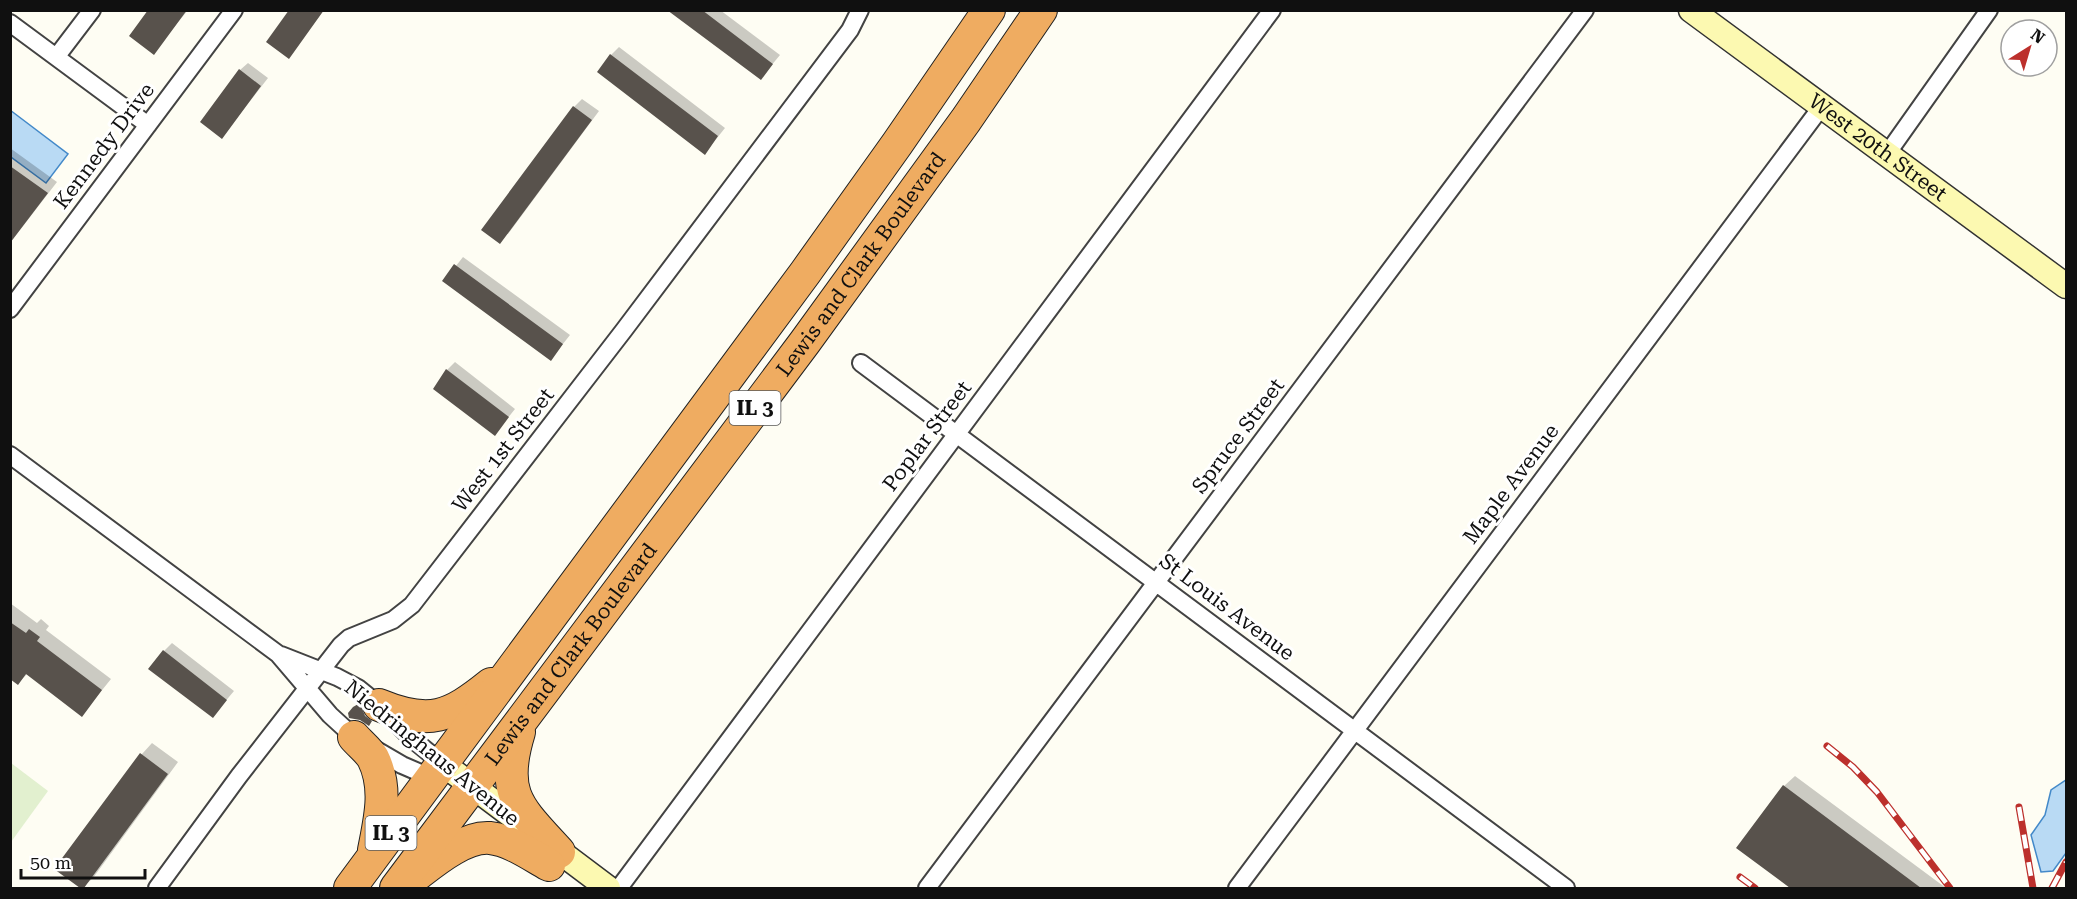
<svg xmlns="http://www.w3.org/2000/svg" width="2077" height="899" viewBox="0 0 2077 899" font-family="'Roboto Serif',serif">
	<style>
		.pitch { fill: #e2f0cf }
		.water { fill: #b9daf4; stroke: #4389c9; stroke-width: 1.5 }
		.shadow { fill: #0003 }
		.building { fill: #58524c }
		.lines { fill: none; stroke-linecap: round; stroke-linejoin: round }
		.street-casing { stroke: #434343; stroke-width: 20 }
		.secondary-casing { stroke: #323232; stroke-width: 27 }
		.highway-casing { stroke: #212121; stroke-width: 34 }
		.street { stroke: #fff; stroke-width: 16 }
		.secondary { stroke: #fcf9b1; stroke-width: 24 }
		.highway { stroke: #efac61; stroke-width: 32 }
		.rail-casing { stroke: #bc302c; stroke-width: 7 }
		.rail { stroke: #fff; stroke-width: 4.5; stroke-dasharray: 14; stroke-linecap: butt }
		.labels { text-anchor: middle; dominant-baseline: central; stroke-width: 6; stroke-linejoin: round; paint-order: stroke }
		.shield { fill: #fff; stroke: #585858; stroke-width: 1.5 }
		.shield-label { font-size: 20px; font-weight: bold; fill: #101010 }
		.street-label { font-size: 21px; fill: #101010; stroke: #fff }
	</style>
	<rect width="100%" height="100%" fill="#fefdf3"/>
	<path class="pitch" d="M 11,763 L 48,791 L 11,842 Z"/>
	<path class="water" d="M 10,110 L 68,154 L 46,183 L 11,157 Z
		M 2066,780 L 2066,853 L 2053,871 L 2041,872 L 2031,835 L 2045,815 L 2051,790 Z"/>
	<path class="shadow" d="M 150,10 L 188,10 L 153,53 Z
		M 291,10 L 324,10 L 288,57 Z
		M 669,10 L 720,10 L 780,55 L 761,78 Z
		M 619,47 L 725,128 L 705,153 L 611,55 Z
		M 248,63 L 268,78 L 222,137 L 240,70 Z
		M 582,99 L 599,111 L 508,234 L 484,229 L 574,107 Z
		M 10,148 L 57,182 L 10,243 Z
		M 463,257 L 570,335 L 551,359 L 444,281 Z
		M 455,362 L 515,409 L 495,434 L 447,370 Z
		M 10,603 L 37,623 L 41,619 L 49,626 L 46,630 L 111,679 L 82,715 L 27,674 L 18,683 L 10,677 Z
		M 172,643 L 234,691 L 213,716 L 164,651 Z
		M 367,700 L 374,718 L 369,724 L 361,719 L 354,708 L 359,702 Z
		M 152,743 L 178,762 L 93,878 L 82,888 L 56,869 L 142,754 Z
		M 1795,776 L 1946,888 L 1792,888 L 1738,848 L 1784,786 Z"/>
	<path class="building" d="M 148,10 L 187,10 L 154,55 L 129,36 Z
		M 289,10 L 324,10 L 289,59 L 266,42 Z
		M 667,10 L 702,10 L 773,64 L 761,80 Z
		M 610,54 L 718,136 L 705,155 L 597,72 Z
		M 239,69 L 261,86 L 222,139 L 200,122 Z
		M 573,106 L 592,120 L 500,244 L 481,230 Z
		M 10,166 L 48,193 L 10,243 Z
		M 454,264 L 563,344 L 551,361 L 442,281 Z
		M 446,369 L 509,417 L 495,436 L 433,389 Z
		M 10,622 L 26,633 L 29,629 L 40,637 L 37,641 L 102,690 L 82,717 L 26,674 L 18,685 L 10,679 Z
		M 163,650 L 227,700 L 213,718 L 148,669 Z
		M 360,703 L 365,716 L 372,721 L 369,726 L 360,720 L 349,718 L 348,713 L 353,707 Z
		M 140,753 L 168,774 L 84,888 L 80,888 L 54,869 Z
		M 1783,785 L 1921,888 L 1790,888 L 1736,848 Z"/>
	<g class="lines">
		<g class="street-casing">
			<path id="street" d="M 10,23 L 148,125
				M 57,56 L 92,10
				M 1887,154 L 1989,10
				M 10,309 L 234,10
				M 861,363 L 1566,888
				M 10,455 L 278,654 L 330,715 L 354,737 L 402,765 L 432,778
				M 281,655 L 337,677 L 358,688 L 379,705 L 411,738 L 443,764
				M 157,888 L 239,776 L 341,645 L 349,638 L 393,620 L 412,605 L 624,330 L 850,30 L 860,10
				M 619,888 L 1272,10
				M 927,888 L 1585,10
				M 1237,888 L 1822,106"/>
		</g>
		<g class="secondary-casing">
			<g id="secondary">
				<path id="s1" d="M 1691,10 L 2066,286"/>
				<path d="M 443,764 L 608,888"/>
			</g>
		</g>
		<g class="highway-casing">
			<g id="highway">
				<path d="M 379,705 C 430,726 450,717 491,684"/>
				<path d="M 519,732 C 500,794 518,807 559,852"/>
				<path d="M 354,737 C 360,744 369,751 373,758 C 388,788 380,819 374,850"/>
				<path d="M 419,873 C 437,859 466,836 490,838 C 510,840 531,855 549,865"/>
				<path d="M 350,888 L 805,273 L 897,144 L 989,10"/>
				<path id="s2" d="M 396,888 L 805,342 L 966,120 L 1041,10"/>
			</g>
		</g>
		<use href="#street" class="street"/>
		<use href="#secondary" class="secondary"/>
		<use href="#highway" class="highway"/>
		<g class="rail-casing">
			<path id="rail" d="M 1827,746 L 1853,767 L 1877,792 L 1950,888
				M 2019,807 L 2033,888
				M 1740,877 L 1755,888
				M 2052,888 L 2066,862"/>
		</g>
		<use href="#rail" class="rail"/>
	</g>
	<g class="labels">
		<g class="shield">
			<rect x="729.5" y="391" width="51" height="34" rx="4.5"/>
			<rect x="365.5" y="816" width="51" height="34" rx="4.5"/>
		</g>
		<g class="shield-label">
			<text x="755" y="408">IL 3</text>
			<text x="391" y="833">IL 3</text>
		</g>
		<g class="street-label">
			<text transform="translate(104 146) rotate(-53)">Kennedy Drive</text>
			<text stroke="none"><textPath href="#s1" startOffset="232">West 20th Street</textPath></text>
			<text stroke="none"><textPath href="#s2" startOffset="778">Lewis and Clark Boulevard</textPath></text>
			<text transform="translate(927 436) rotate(-53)">Poplar Street</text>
			<text transform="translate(1238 436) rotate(-53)">Spruce Street</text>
			<text transform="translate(503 450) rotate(-52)">West 1st Street</text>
			<text transform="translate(1511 484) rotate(-53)">Maple Avenue</text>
			<text transform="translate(1227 607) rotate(37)">St Louis Avenue</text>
			<text stroke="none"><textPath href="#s2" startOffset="292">Lewis and Clark Boulevard</textPath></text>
			<text transform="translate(432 753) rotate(39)">Niedringhaus Avenue</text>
		</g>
	</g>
	<rect width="2077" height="899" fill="none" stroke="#101010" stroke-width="24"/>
	<g transform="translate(2029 48) rotate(37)"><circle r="28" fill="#ffffff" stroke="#9f9f9f" stroke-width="1.5"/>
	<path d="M0-4.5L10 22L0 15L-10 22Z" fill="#bc302c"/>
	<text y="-9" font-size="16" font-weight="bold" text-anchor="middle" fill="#101010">N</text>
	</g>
	<path d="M21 869v9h124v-9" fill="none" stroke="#101010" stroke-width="3"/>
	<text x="30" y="869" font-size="18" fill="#101010" stroke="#ffffff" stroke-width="4.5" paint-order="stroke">50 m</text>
</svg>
